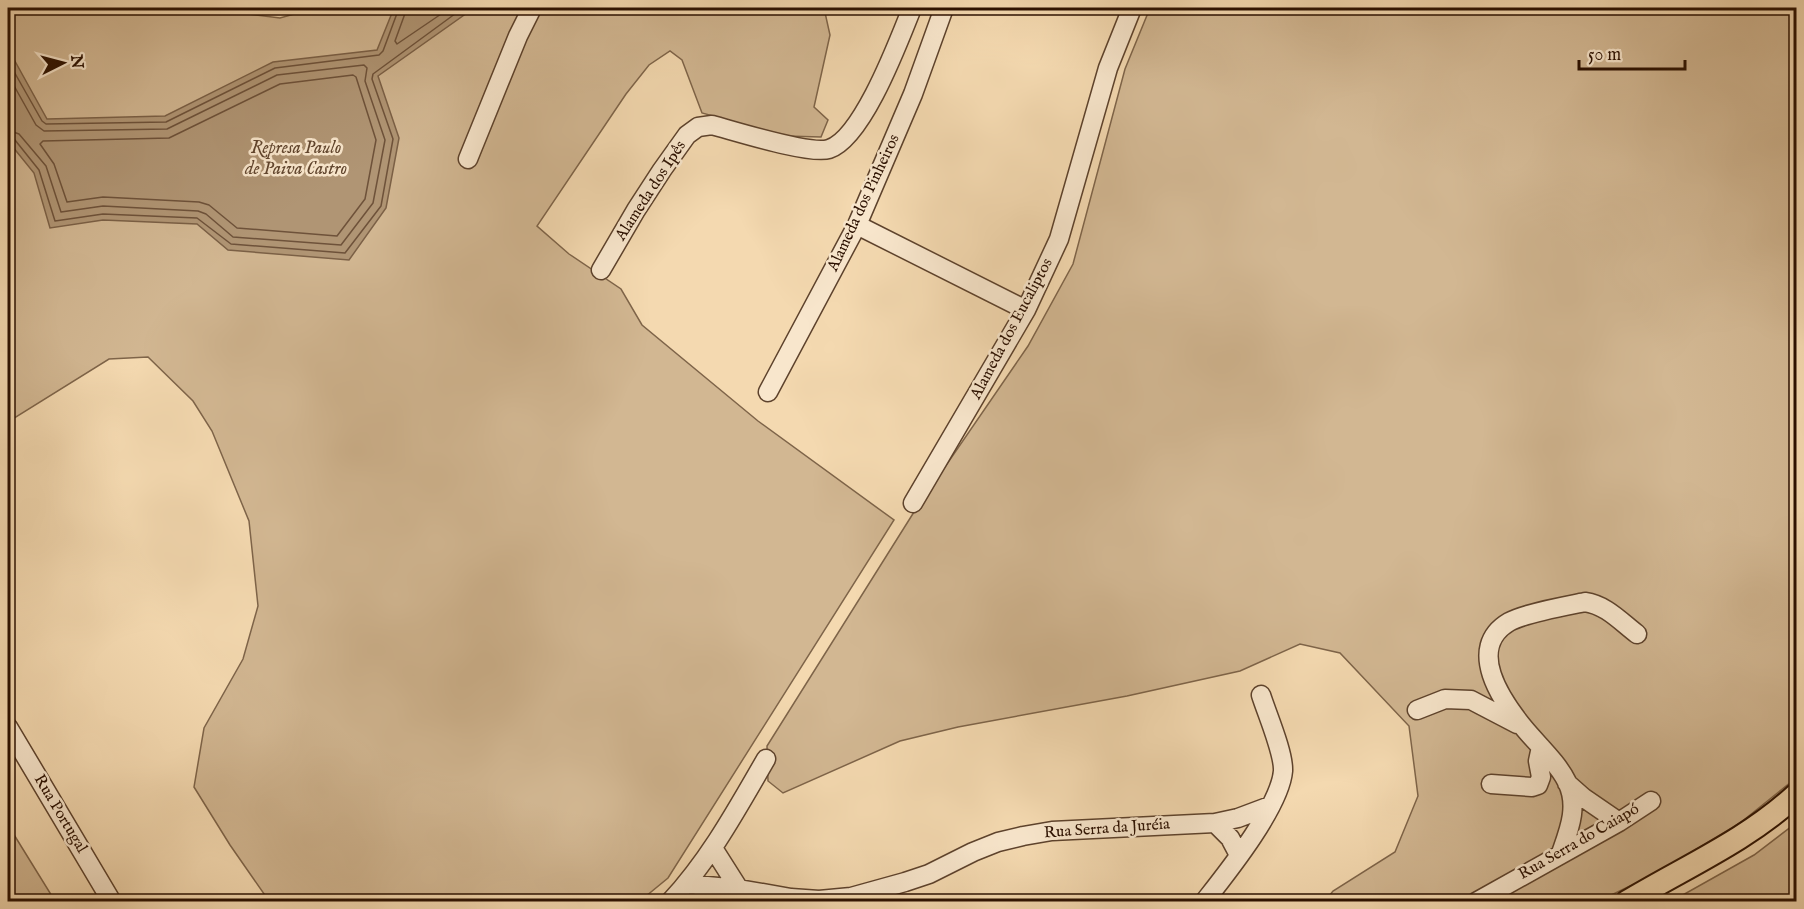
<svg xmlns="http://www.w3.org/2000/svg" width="1804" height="909" viewBox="0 0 1804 909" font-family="'IM FELL English',serif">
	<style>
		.green { fill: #d2b792; stroke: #7e6449; stroke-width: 1.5 }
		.water { fill: #b09574; stroke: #7b6046; stroke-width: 1.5 }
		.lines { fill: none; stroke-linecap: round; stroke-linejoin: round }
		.shore { stroke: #6e523a; stroke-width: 1.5 }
		.minor-casing { stroke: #5d422c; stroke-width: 21 }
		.major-casing { stroke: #2b1000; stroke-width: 26 }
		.minor { stroke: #f8e6cc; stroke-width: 18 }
		.major { stroke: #f4d9b0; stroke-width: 22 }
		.labels { text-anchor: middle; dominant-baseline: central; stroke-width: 5; stroke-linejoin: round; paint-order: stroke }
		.street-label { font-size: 16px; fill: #2b1000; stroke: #f8e6cc }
		.water-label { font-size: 18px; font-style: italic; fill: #60452e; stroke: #f8e6cc }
	</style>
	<rect width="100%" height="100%" fill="#f4d9b0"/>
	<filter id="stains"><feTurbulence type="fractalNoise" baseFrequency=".00333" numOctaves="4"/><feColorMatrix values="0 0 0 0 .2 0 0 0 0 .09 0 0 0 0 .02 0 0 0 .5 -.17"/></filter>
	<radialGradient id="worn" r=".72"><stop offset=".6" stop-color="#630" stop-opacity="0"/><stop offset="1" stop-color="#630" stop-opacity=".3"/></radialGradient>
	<path class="green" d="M 8,8 L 200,8 L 280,18 L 316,8 L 824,8 L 830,35 L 814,107 L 828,120 L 821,137 L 785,136 L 702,113 L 682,60 L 670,51 L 649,65 L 626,94 L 537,226 L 569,254 L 621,289 L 642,325 L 758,421 L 894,520 L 668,878 L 640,901 L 269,901 L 230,845 L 194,787 L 204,728 L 243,659 L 258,606 L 249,521 L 212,431 L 193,401 L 148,357 L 109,359 L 8,422 Z
		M 1150,8 L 1796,8 L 1796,778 L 1740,823 L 1657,873 L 1599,901 L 1325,901 L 1333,891 L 1395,852 L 1418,796 L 1409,726 L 1340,653 L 1300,644 L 1240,671 L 1127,696 L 958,727 L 900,741 L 783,793 L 768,781 L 767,746 L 914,512 L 1028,346 L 1073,264 L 1125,69 Z
		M 1796,823 L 1796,901 L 1672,901 L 1754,855 Z
		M 8,825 L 55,901 L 8,901 Z"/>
	<path class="water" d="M 394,8 L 474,8 L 378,76 L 399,138 L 386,208 L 349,260 L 228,250 L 197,224 L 103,220 L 50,228 L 34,173 L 8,141 L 8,56 L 11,54 L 47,119 L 165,116 L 273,62 L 377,50 Z"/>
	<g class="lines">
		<path class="shore" d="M 407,8 L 395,41 L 397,44 L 450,8
			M 8,61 L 42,121 L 46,124 L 166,122 L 275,68 L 379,55 L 383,51 L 399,8
			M 8,75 L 36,125 L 44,131 L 167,129 L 277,75 L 364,65 L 367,68 L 365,81 L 385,140 L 373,203 L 341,245 L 233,237 L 206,214 L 198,211 L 103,206 L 61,212 L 46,166 L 19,134 L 8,130
			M 353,75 L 356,77 L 376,140 L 365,199 L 337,236 L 237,228 L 209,205 L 199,202 L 103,197 L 67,202 L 54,164 L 40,144 L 43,141 L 169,138 L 280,84 Z
			M 8,138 L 15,140 L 39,170 L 55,221 L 103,214 L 197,218 L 231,244 L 345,253 L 381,206 L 393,139 L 372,79 L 373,74 L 463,8"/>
		<g class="minor-casing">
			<path id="minor" d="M 468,159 L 518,36 L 532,8
				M 857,225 L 1026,310
				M 601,270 L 636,210 L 662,170 L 687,135 L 698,127 L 712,125 C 735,131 810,155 829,149 C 863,138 899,40 912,8
				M 768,392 L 857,225 L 913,94 L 944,8
				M 913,503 L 1026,310 L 1059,239 L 1108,68 L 1132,8
				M 1417,710 L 1445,699 L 1471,700 L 1517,724
				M 8,727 L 112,902
				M 1567,783 L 1584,798 L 1619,822
				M 1491,784 L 1532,787 L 1538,785 L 1541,777 L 1538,761 L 1541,747
				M 1215,823 L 1230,838 L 1239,855
				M 713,848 L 739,889
				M 1561,853 C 1569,830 1579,806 1567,782 C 1558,763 1538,745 1524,728 C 1502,701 1465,648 1509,622 C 1525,613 1566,606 1585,602 C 1606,605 1620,621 1637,634
				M 686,884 L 739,889 L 791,898 L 819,900 L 851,897 L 905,882 L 929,874 L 973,852 L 998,842 L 1023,836 L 1052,831 L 1215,823 L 1238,818 L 1270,806
				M 670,902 C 710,859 737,809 766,759
				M 1204,902 C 1226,874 1280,807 1283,771 C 1284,753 1267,714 1261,695
				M 1476,902 L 1619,822 L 1651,801"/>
		</g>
		<g class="major-casing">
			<path id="major" d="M 1627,902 C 1685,867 1746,841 1796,795"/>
		</g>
		<use href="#minor" class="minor"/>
		<use href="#major" class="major"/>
	</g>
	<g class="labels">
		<g class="street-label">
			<text transform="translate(651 191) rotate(-57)">Alameda dos Ipês</text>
			<text transform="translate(864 203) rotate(-65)">Alameda dos Pinheiros</text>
			<text transform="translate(1012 329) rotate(-62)">Alameda dos Eucaliptos</text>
			<text transform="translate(60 814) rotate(59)">Rua Portugal</text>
			<text transform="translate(1107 829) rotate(-4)">Rua Serra da Juréia</text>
			<text transform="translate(1579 842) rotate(-30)">Rua Serra do Caiapó</text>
		</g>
		<g class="water-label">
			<text x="296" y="148">Represa Paulo<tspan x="296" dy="21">de Paiva Castro</tspan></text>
		</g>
	</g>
	<rect width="1804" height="909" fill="none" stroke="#f4d9b0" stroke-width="30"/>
	<rect x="9" y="9" width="1786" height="891" fill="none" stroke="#2b1000" stroke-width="3"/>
	<rect x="15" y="15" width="1774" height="879" fill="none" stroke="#2b1000" stroke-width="1.5"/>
	<g transform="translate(63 63) rotate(84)" stroke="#f8e6cc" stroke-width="4.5" paint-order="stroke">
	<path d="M0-4.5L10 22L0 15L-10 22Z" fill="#2b1000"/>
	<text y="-9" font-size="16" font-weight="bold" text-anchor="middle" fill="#2b1000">N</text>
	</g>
	<path d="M1579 60v9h106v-9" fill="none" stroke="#2b1000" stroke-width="3"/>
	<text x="1588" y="60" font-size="18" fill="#2b1000" stroke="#f8e6cc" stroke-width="4.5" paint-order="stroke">50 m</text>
	<rect width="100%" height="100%" filter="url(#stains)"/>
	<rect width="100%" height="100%" fill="url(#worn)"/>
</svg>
